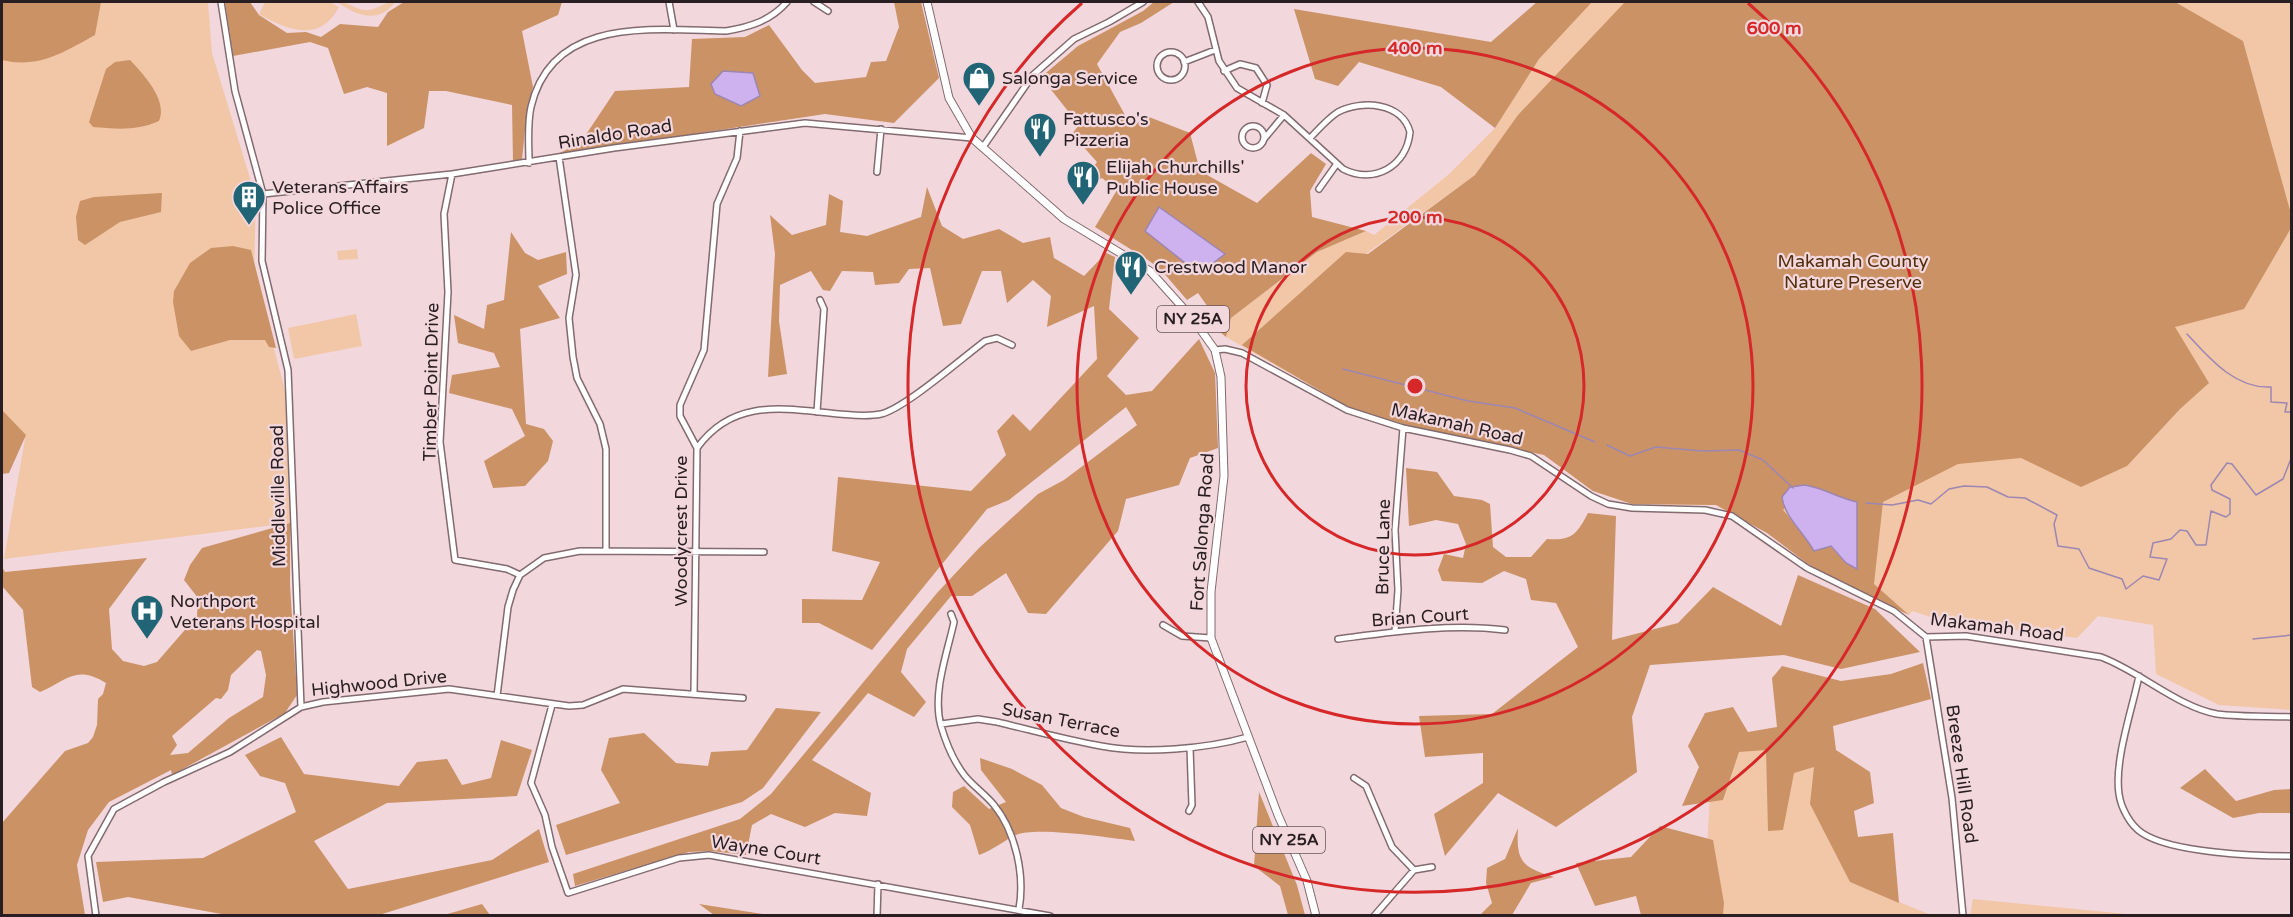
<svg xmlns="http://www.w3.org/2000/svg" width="2293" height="917" viewBox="0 0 2293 917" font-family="'Varela Round',sans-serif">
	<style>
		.green { fill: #f1c7a7; fill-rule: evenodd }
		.forest { fill: #cb9266; fill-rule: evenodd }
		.water { fill: #ceb2ef; stroke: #9c86b2; stroke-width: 1.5 }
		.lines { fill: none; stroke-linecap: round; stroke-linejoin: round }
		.stream { stroke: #9c86b2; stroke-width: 1.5 }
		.minor-casing { stroke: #826b70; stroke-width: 8 }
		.major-casing { stroke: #826b70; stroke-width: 9 }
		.minor { stroke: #fff; stroke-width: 5 }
		.major { stroke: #fff; stroke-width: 7 }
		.ring { fill: none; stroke: #d62828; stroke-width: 3 }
		.labels { text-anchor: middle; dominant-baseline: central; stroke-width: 4.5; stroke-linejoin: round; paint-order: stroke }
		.shield { fill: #f2d7dd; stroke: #65565a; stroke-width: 1.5 }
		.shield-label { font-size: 16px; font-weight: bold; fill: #291f22 }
		.poi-label { font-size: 18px; fill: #291f22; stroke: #f2d7dd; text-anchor: start }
		.street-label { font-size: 18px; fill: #291f22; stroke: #f2d7dd }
		.park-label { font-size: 18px; fill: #522d09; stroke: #f2d7dd }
		.centre { fill: #d62828; stroke: #f2d7dd; stroke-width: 3 }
		.ring-label { font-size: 18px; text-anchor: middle; font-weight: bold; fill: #d62828; stroke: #f2d7dd; stroke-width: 4.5; stroke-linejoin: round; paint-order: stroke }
	</style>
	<rect width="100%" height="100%" fill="#f2d7dd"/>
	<path class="green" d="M 2,2 L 208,2 L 212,53 L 256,198 L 254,271 L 285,391 L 290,523 L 4,559 L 25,439 L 2,417 Z
		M 265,2 L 330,2 L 339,7 C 320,43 288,31 259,14 Z
		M 337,2 C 349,1 356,11 368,10 C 379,9 385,1 395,2 C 379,25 355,15 337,2 Z
		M 1536,2 L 2291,2 L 2291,710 L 2219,705 L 2156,674 L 2153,625 L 2098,616 L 2077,638 L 1943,621 L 1912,611 L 1909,615 L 1812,567 L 1767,533 L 1716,505 L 1632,504 L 1593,491 L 1544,455 L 1419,429 L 1350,408 L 1226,337 L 1231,318 L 1317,252 L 1366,231 L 1374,235 L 1448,175 L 1495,128 L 1520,24 ZM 1503,136 L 1478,182 L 1247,340 L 1475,175 Z
		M 357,249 L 358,259 L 338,260 L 337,251 Z
		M 356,314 L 362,346 L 294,359 L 288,328 Z
		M 1828,736 L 1850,882 L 1931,915 L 1720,915 L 1706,864 L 1710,795 L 1732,745 Z
		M 1973,899 L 2137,915 L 1970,915 Z"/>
	<path class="forest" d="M 2,2 L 101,2 L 95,35 C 64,52 38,69 2,60 Z
		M 225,2 L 250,2 L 259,15 L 287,33 L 306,32 L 321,37 L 340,24 L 378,27 L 388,12 L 404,2 L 562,2 L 558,15 L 522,31 L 533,87 L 527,109 L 522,160 L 513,162 L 512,105 L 446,91 L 429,91 L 424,128 L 387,146 L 387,93 L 367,87 L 344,94 L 328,48 L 310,42 L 233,56 Z
		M 894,2 L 921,2 L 939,78 L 894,123 L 825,114 L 556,155 L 581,142 L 615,91 L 689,87 L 692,39 L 745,37 L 769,25 L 802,70 L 815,83 L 866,77 L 871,62 L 886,61 L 899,27 Z
		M 1154,2 L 1174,2 L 1141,23 L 1120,32 L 1097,64 L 1131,126 L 1149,117 L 1190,133 L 1200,171 L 1257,203 L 1311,153 L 1326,164 L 1310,191 L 1312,217 L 1366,231 L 1317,252 L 1231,318 L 1226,337 L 1208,322 L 1210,310 L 1198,293 L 1187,300 L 1162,271 L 1148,260 L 1095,227 L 1117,190 L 1102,178 L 1076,191 L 1097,162 L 1072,134 L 1079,125 L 1041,77 L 1078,46 L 1143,11 Z
		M 1537,2 L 1592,2 L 1539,59 L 1495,128 L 1441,87 L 1359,62 L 1338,86 L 1315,79 L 1294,9 L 1491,42 Z
		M 1625,2 L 2175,2 L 2243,41 L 2291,214 L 2291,228 L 2244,309 L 2175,327 L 2209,383 L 2180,409 L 2127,466 L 2081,487 L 2021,458 L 1958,464 L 1883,502 L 1874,584 L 1909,615 L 1812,567 L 1767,533 L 1716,505 L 1632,504 L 1593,491 L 1544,455 L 1419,429 L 1350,408 L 1242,345 L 1346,252 L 1368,254 L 1475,175 L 1518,115 ZM 1805,485 C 1823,488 1838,498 1857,502 L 1846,563 L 1830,546 L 1814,551 L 1805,535 L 1783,510 Z
		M 130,60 C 144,75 168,100 159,121 C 137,131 116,129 93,127 L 89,122 L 106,69 L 115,62 Z
		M 927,187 L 942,226 L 963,239 L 999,229 L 1023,243 L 1050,237 L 1054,258 L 1084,276 L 1106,253 L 1115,257 L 1109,309 L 1139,338 L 1107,376 L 1126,395 L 1152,391 L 1199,339 L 1215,373 L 1218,448 L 1190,458 L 1179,485 L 1126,499 L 1118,531 L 1046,614 L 1028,613 L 1006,573 L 972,596 L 951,596 L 907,649 L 901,672 L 926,702 L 914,717 L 868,693 L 812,760 L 871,793 L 867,816 L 835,813 L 805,827 L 771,814 L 752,825 L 746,855 L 711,851 L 689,852 L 575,886 L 573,874 L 740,819 L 771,794 L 937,593 L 979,548 L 1038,494 L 1064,480 L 1137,425 L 1126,407 L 1009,500 L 987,509 L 872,650 L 819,623 L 802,623 L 802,599 L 862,600 L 880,562 L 832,551 L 838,477 L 971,491 L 1006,455 L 997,431 L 1013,414 L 1030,431 L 1097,359 L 1094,306 L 1047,327 L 1051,296 L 1033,280 L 1007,303 L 1001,271 L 982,271 L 961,324 L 943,326 L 930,268 L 909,269 L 899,283 L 875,285 L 873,272 L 842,271 L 830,291 L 823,290 L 811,271 L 780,285 L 779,321 L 787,374 L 768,377 L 775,254 L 770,215 L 792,235 L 826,225 L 829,194 L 843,201 L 840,232 L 867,236 L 921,217 Z
		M 162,193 L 161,212 L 120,222 L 85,245 L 78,240 L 76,217 L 80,201 L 94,197 Z
		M 511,232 L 525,253 L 538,260 L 566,252 L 567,274 L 538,286 L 560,318 L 520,329 L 526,424 L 544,429 L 553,441 L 548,461 L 525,486 L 493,488 L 484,461 L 525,436 L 512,409 L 449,393 L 452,375 L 500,367 L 494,353 L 458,343 L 454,315 L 484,329 L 487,305 L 504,300 Z
		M 233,246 L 251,250 L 276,348 L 269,347 L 265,340 L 230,340 L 191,351 L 179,336 L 173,302 L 174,291 L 190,263 L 211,248 Z
		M 2,410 L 26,435 L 9,473 L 2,474 Z
		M 1406,468 L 1437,472 L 1454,496 L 1482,500 L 1490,504 L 1493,547 L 1506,557 L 1531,557 L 1547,539 C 1572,541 1577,534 1588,513 L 1616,516 L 1612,640 L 1678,623 L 1713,587 L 1781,626 L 1798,575 L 1875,609 L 1920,652 L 1841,669 L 1784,655 L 1650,665 L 1632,717 L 1637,772 L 1556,827 L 1498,793 L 1445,856 L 1434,814 L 1483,783 L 1483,753 L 1425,757 L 1419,716 L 1492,714 L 1578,647 L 1556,603 L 1531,600 L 1526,579 L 1504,571 L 1482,583 L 1442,581 L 1438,570 L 1444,554 L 1463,558 L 1466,544 L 1458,524 L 1436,520 L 1409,526 Z
		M 290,523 L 290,585 L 297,695 L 285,713 L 172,775 L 171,770 L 109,802 L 88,830 L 77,865 L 85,915 L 2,915 L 2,823 L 65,751 L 88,743 L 93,737 L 97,725 L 98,699 L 103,694 L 106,683 C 76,664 66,681 40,692 L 32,687 L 23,610 L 2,586 L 2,567 L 5,572 L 147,558 L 109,609 L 112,649 L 123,661 L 144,666 L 157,662 L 197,616 L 198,598 L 184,580 L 190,565 L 202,548 ZM 257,650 L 261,651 L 266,675 L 263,697 L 229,718 L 188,753 L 170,755 L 177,745 L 172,736 L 216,698 L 221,699 L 228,690 L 231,675 Z
		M 1923,663 L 1931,699 L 1833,726 L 1836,750 L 1870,772 L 1874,803 L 1854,811 L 1858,837 L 1893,833 L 1899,903 L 1850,882 L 1810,804 L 1814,767 L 1794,773 L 1783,830 L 1768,831 L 1766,750 L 1739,752 L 1723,800 L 1682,806 L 1699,767 L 1688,746 L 1705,713 L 1733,707 L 1748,732 L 1777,727 L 1772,678 L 1782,666 L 1841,681 L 1891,674 Z
		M 776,708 L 821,712 L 763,788 L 742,802 L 566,855 L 556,825 L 620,803 L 601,770 L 609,738 L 644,733 L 676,763 L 708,766 L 711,752 L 747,750 Z
		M 281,737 L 304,774 L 399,786 L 417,762 L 447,759 L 462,785 L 491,778 L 501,740 L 532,750 L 517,796 L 387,803 L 314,841 L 348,889 L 492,860 L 539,829 L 549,862 L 379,915 L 227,915 L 128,897 L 103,902 L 96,862 L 203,858 L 296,812 L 285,783 L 260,776 L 245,755 Z
		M 980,758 L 1012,769 L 1042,785 L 1061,808 L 1084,817 L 1130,828 L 1135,841 C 1113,838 1034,826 1016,835 C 1003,841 995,849 979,855 L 970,825 L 952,807 L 953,792 L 964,786 L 989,809 L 1006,802 L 981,770 Z
		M 2205,769 L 2236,801 L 2274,790 L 2291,789 L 2291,813 L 2259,813 L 2233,818 L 2180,788 Z
		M 1259,792 L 1297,885 L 1305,915 L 1288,915 L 1280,886 L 1254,866 Z
		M 1660,826 L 1713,840 L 1724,903 L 1723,915 L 1641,915 L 1636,896 L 1595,906 L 1576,863 L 1631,857 Z
		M 1518,828 C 1516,862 1522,867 1554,877 L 1531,883 L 1512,915 L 1480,915 L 1492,903 L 1486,883 L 1487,868 L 1505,859 Z
		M 482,904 L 490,915 L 444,915 Z
		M 699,904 L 769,915 L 714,915 Z"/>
	<path class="water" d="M 723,71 L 753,73 L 760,96 L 741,106 L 715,94 L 711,84 Z
		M 1159,207 L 1225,254 L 1199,274 L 1145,231 Z
		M 1805,485 C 1824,488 1838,498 1857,502 L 1857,569 L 1846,563 L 1831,546 L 1814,551 C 1804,533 1784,516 1782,497 L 1790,487 Z"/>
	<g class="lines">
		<path class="stream" d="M 2187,334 C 2209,358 2235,389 2271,387 L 2271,402 L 2287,403 L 2285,412 L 2292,412
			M 1343,369 L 1468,401 L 1515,408 L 1595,442
			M 1607,445 L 1630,456 L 1656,447 L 1702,451 L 1739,450 L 1763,460 L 1793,488
			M 1866,503 L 1892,505 L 1918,500 L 1931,504 L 1949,489 L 1964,486 L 1987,487 L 2008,497 L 2025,498 L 2057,515 L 2054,524 L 2058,546 L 2079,549 L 2089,568 L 2122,579 L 2126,589 L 2143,576 L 2159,580 L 2167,559 L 2150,557 L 2153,543 L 2171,539 L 2180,530 L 2187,531 L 2196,545 L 2206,545 L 2211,511 L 2226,517 L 2230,514 L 2230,499 L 2212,490 L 2211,485 L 2227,463 L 2232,464 L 2256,495 L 2283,479 L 2292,456
			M 2253,639 L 2292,635"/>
		<g class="minor-casing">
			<path id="minor" d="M 669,2 L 674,30
				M 814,2 L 828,11
				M 1198,2 L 1208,17 L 1219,61 L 1237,88 L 1284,115 L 1343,169 C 1374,185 1407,166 1410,132 C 1402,102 1361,100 1338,112 C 1327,119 1319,129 1310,138
				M1157 66a14 14 0 1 1 28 0a14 14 0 1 1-28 0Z
				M 1184,62 L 1215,50
				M 1224,71 L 1240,64 L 1256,68 L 1267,85 L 1262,103
				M1242 137a11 11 0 1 1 22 0a11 11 0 1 1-22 0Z
				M 1264,139 L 1284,115
				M 983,147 L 1033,75 L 1074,39 L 1109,22 L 1143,2
				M 559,157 L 576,275 L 569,318 L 573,357 L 577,378 L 600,424 L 606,449 L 606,550
				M 529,163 C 529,145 527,125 531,107 C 552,15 655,30 726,31 C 750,27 770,21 787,2
				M 877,172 L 881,129
				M 452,174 L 444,214 L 448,292 L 440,442 L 455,560 L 507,569 L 520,575
				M 1319,189 L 1336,165
				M 263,194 L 452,174 L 614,148 L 805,123 L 972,138
				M 1215,350 L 1225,349 L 1242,353 L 1347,410 L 1403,428 L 1510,450 L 1531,456 L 1591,496 L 1608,504 L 1632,508 L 1705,510 L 1732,516 L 1807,568 L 1894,611 L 1926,637 L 1966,636 L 2101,657 C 2139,671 2178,707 2217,714 C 2241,717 2267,716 2292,717
				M 817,412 L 824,309 L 820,300
				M 697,448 C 734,397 785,409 839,414 C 853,415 867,417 881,414 C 904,409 962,358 985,341 L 997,338 L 1012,345
				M 951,614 L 954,622 C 947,654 932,693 941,726 C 946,743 954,762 965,776 C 973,786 985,794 994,805 C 1016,832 1025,876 1019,909
				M 1163,625 L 1182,636 L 1211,638
				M 1395,632 L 1398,590 L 1395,530 L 1403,428
				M 1926,637 L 1952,798 L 1963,916
				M 1338,639 C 1392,632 1450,623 1505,630
				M 2139,676 C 2132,710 2114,761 2119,794 C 2121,808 2130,825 2142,833 C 2172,853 2255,856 2292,856
				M 694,693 L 697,448 L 680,416 L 680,405 L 704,350 L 717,204 L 737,158 L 740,131
				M 497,696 L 508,607 L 513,590 L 520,575 L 544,558 L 580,551 L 764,552
				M 552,705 L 531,783 L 545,815 L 552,847 L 568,893 L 679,858 L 709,855 L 1050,916
				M 301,707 L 323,702 L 449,689 L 569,706 L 583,705 L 623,689 L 743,698
				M 941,724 L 978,719 L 997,722 C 1031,730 1066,740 1101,746 C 1144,754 1206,749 1248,737
				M 1354,778 L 1366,786 L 1392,847 L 1414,870
				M 1189,811 L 1192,805 L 1190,748
				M 96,916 L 88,856 L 114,809 L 164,782 L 230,752 L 301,707 L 288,370 L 262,261 L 263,194 L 235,91 L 221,2
				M 877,916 L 878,884
				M 1374,916 L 1414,870 L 1432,867"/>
		</g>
		<g class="major-casing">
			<path id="major" d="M 927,2 L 949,98 L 972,138 L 1064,219 L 1150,271 L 1193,319 L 1215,350 L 1221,377 L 1224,476 L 1211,592 L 1211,638 L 1278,815 L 1307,881 L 1316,916"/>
		</g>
		<use href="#minor" class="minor"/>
		<use href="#major" class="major"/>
	</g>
	<g class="ring">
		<circle cx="1415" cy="386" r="169"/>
		<circle cx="1415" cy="386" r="338"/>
		<path d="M1748 3A507 507 0 1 1 1082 3"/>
	</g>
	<defs>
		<g id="shop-pin" transform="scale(1.725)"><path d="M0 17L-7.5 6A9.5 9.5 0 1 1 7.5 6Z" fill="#206476" stroke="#f2d7dd"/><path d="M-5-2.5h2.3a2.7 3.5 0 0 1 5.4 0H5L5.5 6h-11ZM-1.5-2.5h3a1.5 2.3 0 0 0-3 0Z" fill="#fff"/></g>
		<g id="restaurant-pin" transform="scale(1.725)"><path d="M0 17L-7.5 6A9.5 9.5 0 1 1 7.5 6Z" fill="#206476" stroke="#f2d7dd"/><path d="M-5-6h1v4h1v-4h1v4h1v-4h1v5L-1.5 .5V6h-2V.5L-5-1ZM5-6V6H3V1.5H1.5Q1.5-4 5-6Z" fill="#fff"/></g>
		<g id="building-pin" transform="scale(1.725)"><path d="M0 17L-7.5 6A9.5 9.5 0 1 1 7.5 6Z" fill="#206476" stroke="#f2d7dd"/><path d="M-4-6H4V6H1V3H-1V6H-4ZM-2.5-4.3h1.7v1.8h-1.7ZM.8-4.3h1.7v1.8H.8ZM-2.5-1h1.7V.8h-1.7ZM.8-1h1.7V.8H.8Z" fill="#fff"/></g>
		<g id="hospital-pin" transform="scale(1.725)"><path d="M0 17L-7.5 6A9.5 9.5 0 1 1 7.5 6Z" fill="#206476" stroke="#f2d7dd"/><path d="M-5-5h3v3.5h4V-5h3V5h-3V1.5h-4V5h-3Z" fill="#fff"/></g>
	</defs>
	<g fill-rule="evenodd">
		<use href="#shop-pin" x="979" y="78"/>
		<use href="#restaurant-pin" x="1040" y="129"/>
		<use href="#restaurant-pin" x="1083" y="177"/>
		<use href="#building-pin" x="249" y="197"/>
		<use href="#restaurant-pin" x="1131" y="267"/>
		<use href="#hospital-pin" x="147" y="611"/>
	</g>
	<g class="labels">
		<g class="shield">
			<rect x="1157" y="306" width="72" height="26" rx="4.5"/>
			<rect x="1253" y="827" width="72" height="26" rx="4.5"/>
		</g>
		<g class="shield-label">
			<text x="1193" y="319">NY 25A</text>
			<text x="1289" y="840">NY 25A</text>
		</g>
		<g class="poi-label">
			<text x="1002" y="78">Salonga Service</text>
			<text x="1063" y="119">Fattusco's<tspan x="1063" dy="21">Pizzeria</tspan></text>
			<text x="1106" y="167">Elijah Churchills'<tspan x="1106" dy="21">Public House</tspan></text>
			<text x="272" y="187">Veterans Affairs<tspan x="272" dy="21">Police Office</tspan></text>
			<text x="1154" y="267">Crestwood Manor</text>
			<text x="170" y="601">Northport<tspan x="170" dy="21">Veterans Hospital</tspan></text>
		</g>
		<g class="street-label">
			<text transform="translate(615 134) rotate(-9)">Rinaldo Road</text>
			<text transform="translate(431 382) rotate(-89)">Timber Point Drive</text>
			<text transform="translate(1457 424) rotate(13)">Makamah Road</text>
			<text transform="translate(278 496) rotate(-91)">Middleville Road</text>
			<text transform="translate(681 531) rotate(-90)">Woodycrest Drive</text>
			<text transform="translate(1202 532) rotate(-86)">Fort Salonga Road</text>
			<text transform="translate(1383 547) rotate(-89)">Bruce Lane</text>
			<text transform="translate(1420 617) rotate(-4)">Brian Court</text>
			<text transform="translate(1997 627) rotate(7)">Makamah Road</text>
			<text transform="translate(379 683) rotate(-6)">Highwood Drive</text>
			<text transform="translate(1061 720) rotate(11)">Susan Terrace</text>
			<text transform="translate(1962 774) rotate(82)">Breeze Hill Road</text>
			<text transform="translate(766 850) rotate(9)">Wayne Court</text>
		</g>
		<g class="park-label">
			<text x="1853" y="261">Makamah County<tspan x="1853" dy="21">Nature Preserve</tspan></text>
		</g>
	</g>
	<circle cx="1415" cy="386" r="9" class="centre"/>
	<g class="ring-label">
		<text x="1774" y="34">600 m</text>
		<text x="1415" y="54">400 m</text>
		<text x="1415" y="223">200 m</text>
	</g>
	<rect width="2293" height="917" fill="none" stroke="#291f22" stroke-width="6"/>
</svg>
